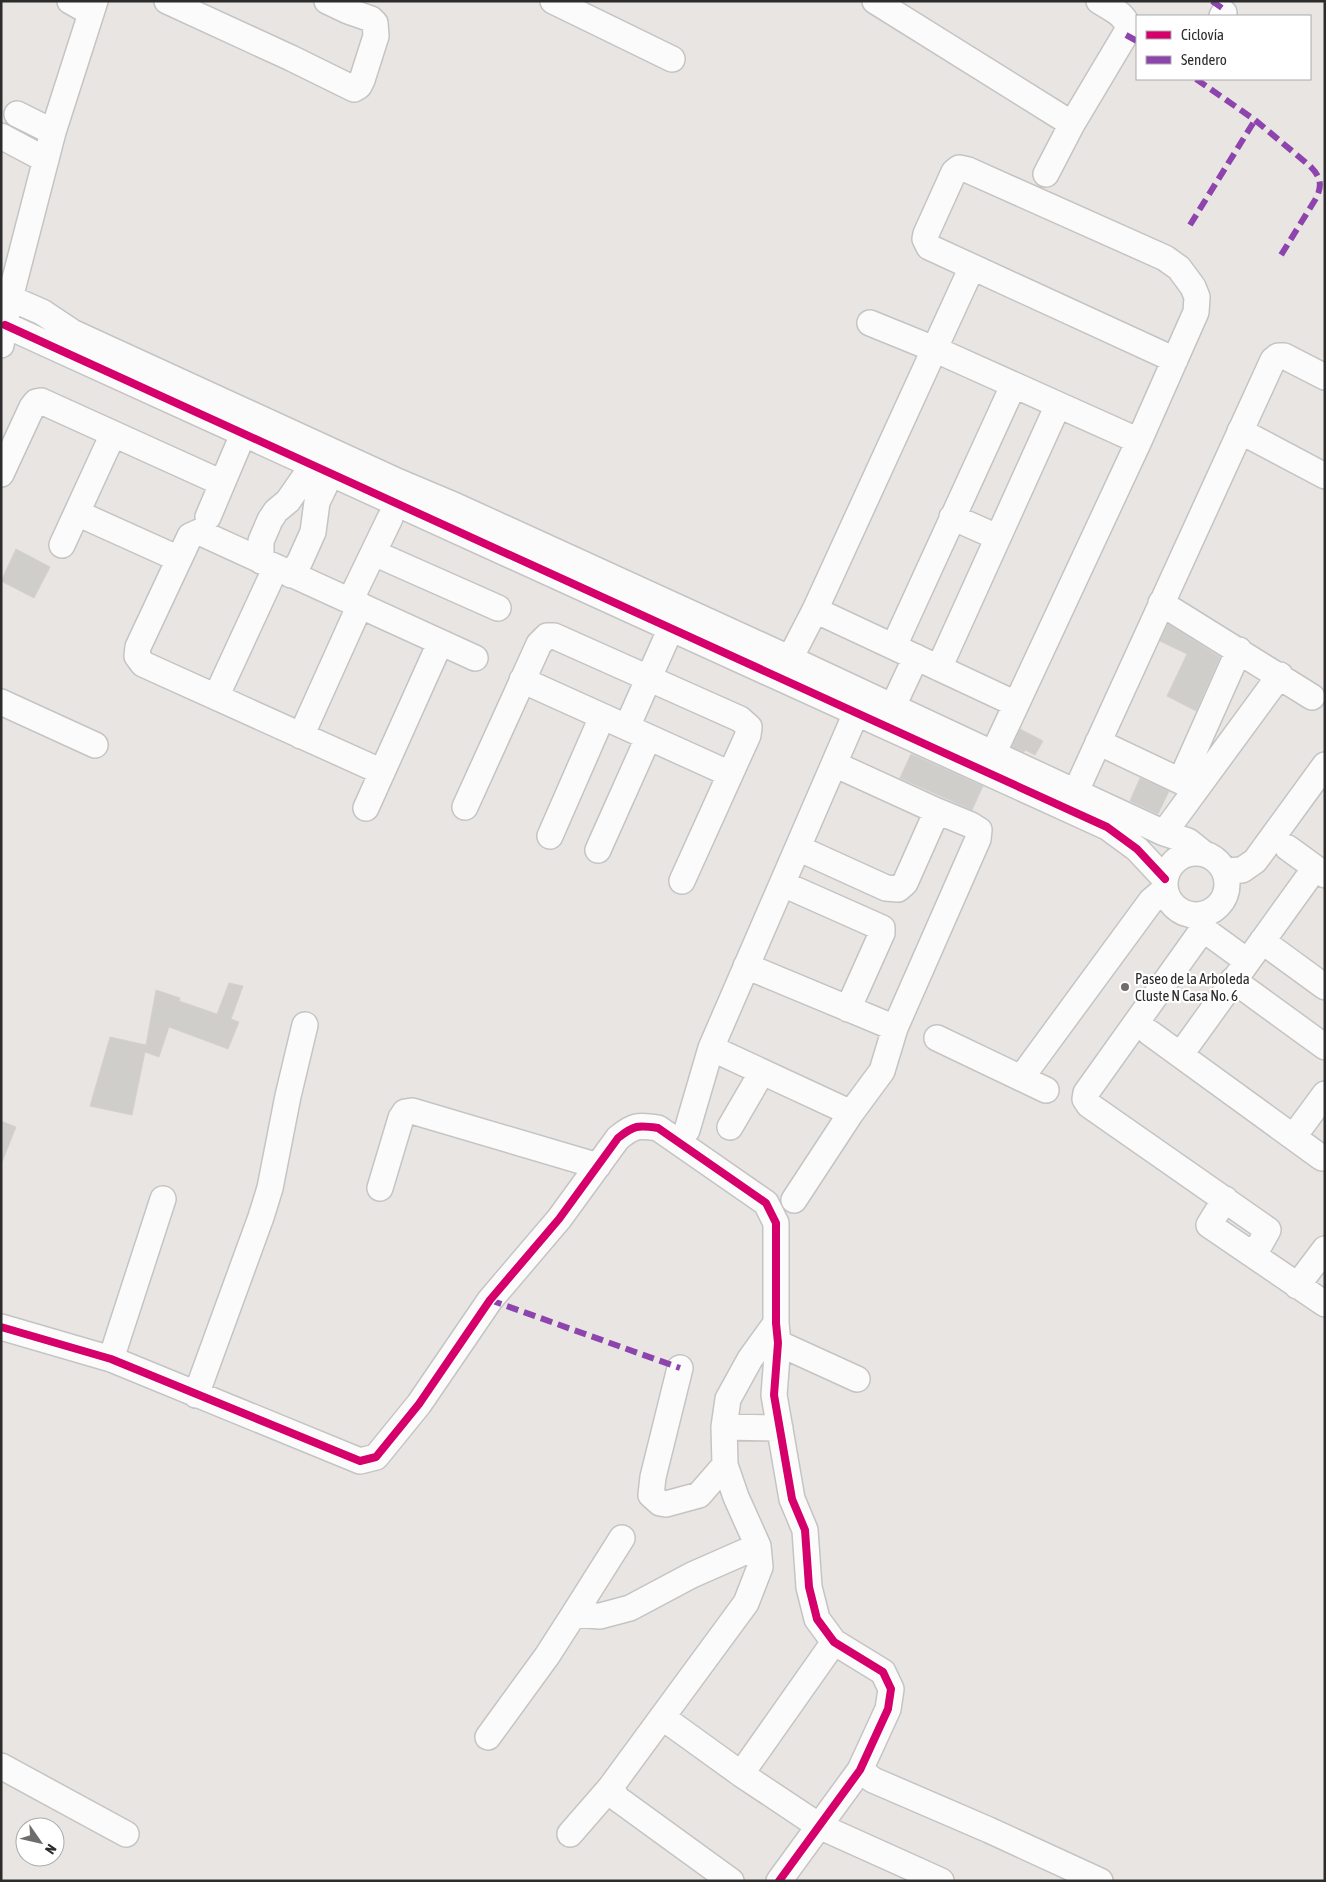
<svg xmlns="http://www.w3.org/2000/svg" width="1326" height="1882" viewBox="0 0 1326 1882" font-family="'Asap Condensed',sans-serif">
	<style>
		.building { fill: #d0cecb; stroke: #d4d1ce }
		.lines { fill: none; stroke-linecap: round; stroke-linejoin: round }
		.minor-casing { stroke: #c5c4c4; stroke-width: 28 }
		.minor { stroke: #fcfbfb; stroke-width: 25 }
		.quiet { stroke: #8e44ad; stroke-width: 6; stroke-dasharray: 12 6; stroke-linecap: butt }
		.cycleway-casing { stroke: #fff; stroke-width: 11 }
		.cycleway { stroke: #d6006c; stroke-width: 8 }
		.poi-dot { fill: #6e6d6c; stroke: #fff; stroke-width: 2 }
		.labels { text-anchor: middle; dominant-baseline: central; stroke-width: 4.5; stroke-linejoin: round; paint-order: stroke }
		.poi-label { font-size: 15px; fill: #2c2c2c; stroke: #fff; text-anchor: start }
	</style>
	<rect width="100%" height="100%" fill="#e9e5e2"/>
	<path class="building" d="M 16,549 L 50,567 L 34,598 L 1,581 Z
		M 1168,624 L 1220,657 L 1196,711 L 1167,696 L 1187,654 L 1160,641 Z
		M 1020,729 L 1043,741 L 1035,755 L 1025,750 L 1024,752 L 1012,747 Z
		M 911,754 L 983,786 L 972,810 L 900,778 Z
		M 1140,778 L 1169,791 L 1158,814 L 1130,801 Z
		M 229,983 L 243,986 L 231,1019 L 239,1022 L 228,1049 L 169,1027 L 159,1057 L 145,1052 L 132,1115 L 90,1106 L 110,1037 L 146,1045 L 156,990 L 180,998 L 179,1001 L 217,1014 Z
		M 1,1121 L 16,1127 L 2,1162 L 1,1162 Z"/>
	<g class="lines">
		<g class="minor-casing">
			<path id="minor" d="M 70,1 L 91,13
				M 167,1 L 291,58 L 354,89 L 359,86 L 362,80 L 376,36 L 375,23 L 371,19 L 348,11 L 327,1
				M 553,1 L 672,59
				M 875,1 L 1072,124
				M 1222,16 L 1224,13
				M 17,114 L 53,132
				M 1,136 L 46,160
				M 1046,174 L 1072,124 L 1128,30 C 1128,15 1110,8 1099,1
				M 10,298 L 42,312 L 72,332 L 399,482 L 456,506 L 791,659 L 1024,768
				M 870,323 L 934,349 L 1139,441
				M 5,325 L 1107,827 L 1137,849 L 1165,879
				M 1,345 L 10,298 L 53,132 L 95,1
				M 1240,431 L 1325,476
				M 1,474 L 32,407 L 36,402 L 41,401 L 222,483
				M 77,513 L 179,559
				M 208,517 L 238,446
				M 952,517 L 997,537
				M 62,545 L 113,434
				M 374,553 L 498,608
				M 261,561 L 261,541 L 270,520 L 276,511 L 288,501 L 313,465
				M 291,575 L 300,561 L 313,532 L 317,502 L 331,473
				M 350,601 L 390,518
				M 1161,603 L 1312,697
				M 815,610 L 1016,704
				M 894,646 L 1013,386
				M 939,668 L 1058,405
				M 783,672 L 815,610 L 972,267
				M 522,680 L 730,774
				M 216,697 L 276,567
				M 1,702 L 95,745
				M 889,722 L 893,706 L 916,657
				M 627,727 L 671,628
				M 301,736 L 360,605
				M 1098,742 L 1195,788
				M 994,752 L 1139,441 L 1196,312 L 1197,297 L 1193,287 L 1179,268 L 1165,258 L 968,170 L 959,168 L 954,172 L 926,234 L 925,239 L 929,247 L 1175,360
				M 382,772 L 143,664 L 137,656 L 138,647 L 190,536 L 199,532 L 475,658
				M 1181,780 L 1239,650
				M 1018,781 L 1024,768 L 1164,833 L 1188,841 L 1203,853
				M 1076,791 L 1273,360 L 1278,356 L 1284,356 L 1325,377
				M 465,807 L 539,644 L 547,636 L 554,636 L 740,719 L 749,727 L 748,735 L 682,881
				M 366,808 L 440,643
				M 1164,833 L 1280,675
				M 550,836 L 602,717
				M 798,848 L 886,888 L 898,889 L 905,883 L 937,811
				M 1288,848 L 1325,875
				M 598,850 L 648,738
				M1165 884a31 31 0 1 1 62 0a31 31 0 1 1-62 0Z
				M 1225,871 L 1242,870 L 1255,861 L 1325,765
				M 783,884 L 882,928 L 882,933 L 848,1009
				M 1199,915 L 1203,929 L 1086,1093 L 1085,1099 L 1089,1105 L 1268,1230 L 1254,1255
				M 1203,929 L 1247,961
				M 1262,941 L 1325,987
				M 746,966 L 895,1028
				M 1233,980 L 1325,1047
				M 1150,1033 L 1322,1158
				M 937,1038 L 1046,1090
				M 711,1048 L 851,1113
				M 1181,1054 L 1315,868
				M 1021,1078 L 1151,901 L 1165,889
				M 730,1127 L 762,1072
				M 687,1130 L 711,1048 L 856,713
				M 1294,1136 L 1325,1094
				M 380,1188 L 401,1118 L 405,1112 L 412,1111 L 598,1166
				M 1225,1199 L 1209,1225 L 1325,1304
				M 794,1200 L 851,1113 L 882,1071 L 895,1028 L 978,839 L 979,830 L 971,825 L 937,811 L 834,764
				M 1297,1286 L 1325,1249
				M 1,1327 L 111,1359 L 360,1461 L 376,1457 L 419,1404 L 490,1300 L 559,1219 L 618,1138 C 634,1125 638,1125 658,1128 L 766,1203 L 776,1223 L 776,1323 L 778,1343 L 774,1395 L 792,1499 L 805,1530 L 809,1587 L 817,1619 L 834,1642 L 883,1672 L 891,1689 L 888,1709 L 860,1770 L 779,1881
				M 778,1343 L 857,1379
				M 111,1359 L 163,1199
				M 680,1368 L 653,1477 L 651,1495 L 660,1503 L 666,1504 L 699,1495 L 725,1465
				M 196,1395 L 261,1217 L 270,1188 L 288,1096 L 305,1025
				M 724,1427 L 780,1428
				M 574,1614 L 622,1538
				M 662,1717 L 741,1774 L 819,1826 L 941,1881
				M 488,1737 L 547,1656 L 574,1614 L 600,1616 L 630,1608 L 692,1575 L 758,1546
				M 1,1766 L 126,1834
				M 860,1770 L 873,1780 L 989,1830 L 1100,1881
				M 741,1774 L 834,1642
				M 610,1788 L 618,1799 L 731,1881
				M 570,1834 L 610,1788 L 746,1603 L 760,1567 L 758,1546 L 736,1497 L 725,1465 L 724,1427 L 728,1399 L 750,1359 L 776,1323"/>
		</g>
		<use href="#minor" class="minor"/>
		<path class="quiet" d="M 1212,1 L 1222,8 L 1224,13
			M 1126,35 L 1137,41
			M 1196,79 L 1255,120 L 1310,166 C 1321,177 1323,186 1315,200 L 1278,260
			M 1190,225 L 1255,120
			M 490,1300 L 680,1368"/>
		<g class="cycleway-casing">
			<path id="cycleway" d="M 5,325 L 1107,827 L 1137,849 L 1165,879
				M 1,1327 L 111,1359 L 360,1461 L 376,1457 L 419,1404 L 490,1300 L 559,1219 L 618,1138 C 634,1125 638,1125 658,1128 L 766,1203 L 776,1223 L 776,1323 L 778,1343 L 774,1395 L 792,1499 L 805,1530 L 809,1587 L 817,1619 L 834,1642 L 883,1672 L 891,1689 L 888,1709 L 860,1770 L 779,1881"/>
		</g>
		<use href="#cycleway" class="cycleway"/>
	</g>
	<circle class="poi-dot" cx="1125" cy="987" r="5"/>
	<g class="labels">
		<g class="poi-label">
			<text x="1135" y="978">Paseo de la Arboleda<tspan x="1135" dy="17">Cluste N Casa No. 6</tspan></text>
		</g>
	</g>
	<rect width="1326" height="1882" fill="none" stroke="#2c2c2c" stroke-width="5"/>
	<rect x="1136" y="15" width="175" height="65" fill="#ffffff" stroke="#ababab"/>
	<rect x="1146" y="31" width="25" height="8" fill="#d6006c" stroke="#ababab"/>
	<text x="1181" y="40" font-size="15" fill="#2c2c2c">Ciclovía</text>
	<rect x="1146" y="56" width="25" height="8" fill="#8e44ad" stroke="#ababab"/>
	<text x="1181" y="65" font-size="15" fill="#2c2c2c">Sendero</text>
	<g transform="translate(40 1842) rotate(124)"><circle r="24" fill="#ffffff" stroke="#ababab"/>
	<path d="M0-4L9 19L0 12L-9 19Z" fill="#6e6d6c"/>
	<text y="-8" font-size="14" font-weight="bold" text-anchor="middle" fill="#2c2c2c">N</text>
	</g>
</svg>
